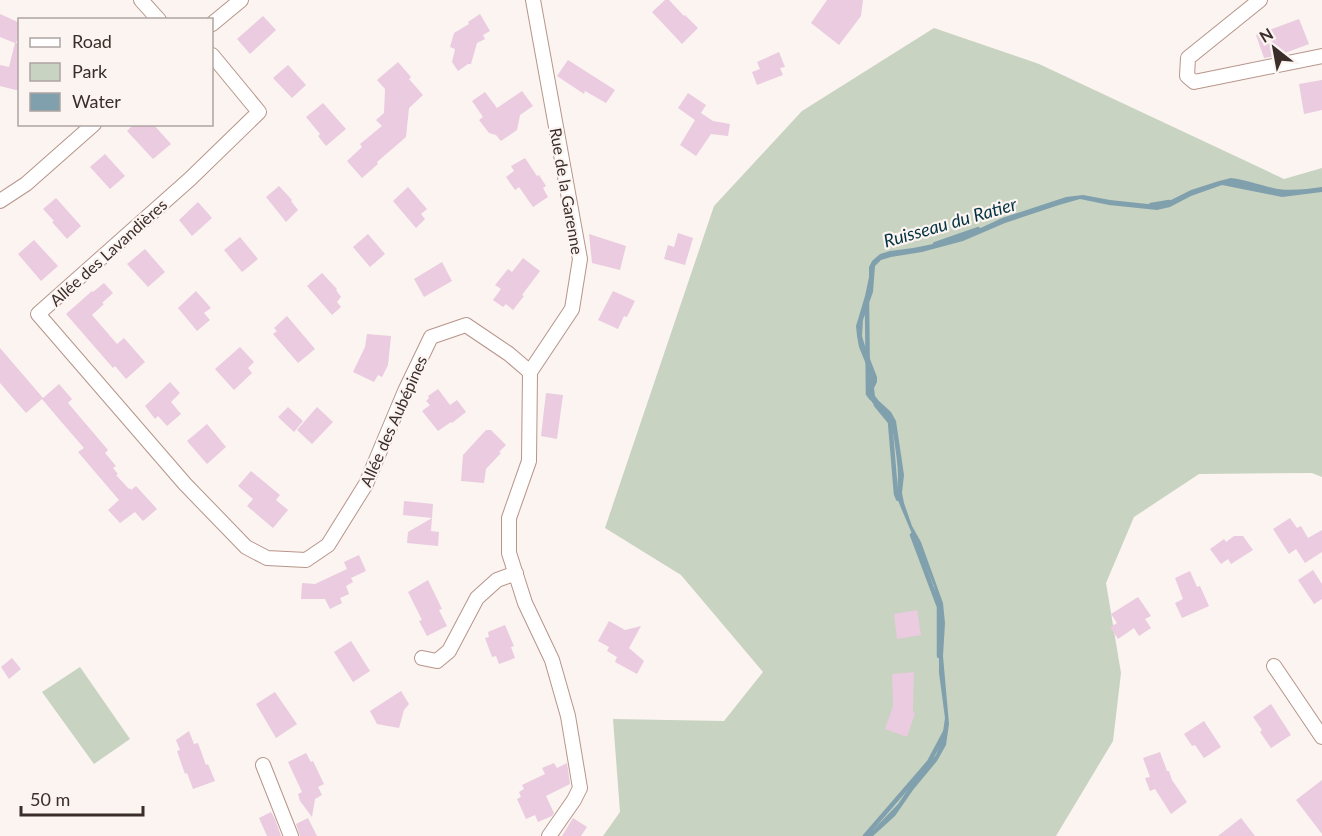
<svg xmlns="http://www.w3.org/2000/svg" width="1322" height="836" viewBox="0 0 1322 836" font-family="Lato,sans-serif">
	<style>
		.green { fill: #c8d3c1 }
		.water { fill: #80a0ad }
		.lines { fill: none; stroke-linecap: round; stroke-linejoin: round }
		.stream { stroke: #80a0ad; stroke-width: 4.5 }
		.building { fill: #eacbdf }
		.street-casing { stroke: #b79589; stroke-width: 16 }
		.street { stroke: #fff; stroke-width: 14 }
		.labels { text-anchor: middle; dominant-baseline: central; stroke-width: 4.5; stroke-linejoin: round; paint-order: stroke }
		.street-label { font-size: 16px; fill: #3b2d29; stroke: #fbf4f1 }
		.water-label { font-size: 18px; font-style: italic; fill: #013242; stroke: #fbf4f1 }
	</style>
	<rect width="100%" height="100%" fill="#fbf4f1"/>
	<path class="green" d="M 934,28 L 1039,64 L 1284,179 L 1322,168 L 1322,477 L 1312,473 L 1199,474 L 1134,517 L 1106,583 L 1121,673 L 1113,741 L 1056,836 L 603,836 L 620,812 L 613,719 L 724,721 L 763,672 L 681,575 L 605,528 L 714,206 L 802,111 Z
		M 80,667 L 130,739 L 94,764 L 42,692 Z"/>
	<path class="water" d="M 1231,178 C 1247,180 1262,186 1278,189 C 1292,191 1308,189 1322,187 L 1322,192 L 1282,197 L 1222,185 L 1191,196 L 1170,207 L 1157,210 L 1109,205 L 1080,199 L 1059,205 L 1005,223 L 963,241 L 922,252 L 891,257 L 881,260 L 875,266 L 873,292 L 863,320 L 862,336 L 865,346 L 877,377 L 877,382 L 874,388 L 875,396 L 879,401 L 891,412 L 896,421 L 904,475 L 902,493 L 904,503 L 912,526 L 921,542 L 943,603 L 945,623 L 943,656 L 949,724 L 946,745 L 937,761 L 913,790 L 895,816 L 873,836 L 865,836 L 874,829 L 898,804 L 913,782 L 936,755 L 942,739 L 945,718 L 939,673 L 939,607 L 934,586 L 899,503 C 896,493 898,485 898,474 C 898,464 894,437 892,427 C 888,412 874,409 869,397 C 866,388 871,382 870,374 L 859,347 L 857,336 L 856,326 L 865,296 L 869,277 L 869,267 L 872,261 L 880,254 L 890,251 L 913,248 L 938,243 L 970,233 L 1002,218 L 1066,197 L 1083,195 L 1110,200 L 1157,205 L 1165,203 L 1191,190 L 1219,181 Z"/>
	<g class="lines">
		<path class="stream" d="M 1151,205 L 1169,202
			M 935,244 L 978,229
			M 867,303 L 868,394 L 871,398
			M 876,405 L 890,422 L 896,494 L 898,499
			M 912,535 L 939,607 L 939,656
			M 865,836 L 929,762 L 945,732"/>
	</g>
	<path class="building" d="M 665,0 L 669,0 L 684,16 L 685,15 L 698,28 L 682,44 L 652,12 Z
		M 827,0 L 863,0 L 861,16 L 839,45 L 811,23 Z
		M 0,14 L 20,23 L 20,35 L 16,43 L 20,44 L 20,91 L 0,86 L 0,65 L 9,67 L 15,43 L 0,37 Z
		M 480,14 L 490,31 L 483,35 L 485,39 L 477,43 L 471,64 L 468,64 L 458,71 L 452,62 L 455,49 L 450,47 L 454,33 L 469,24 L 468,22 Z
		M 263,16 L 276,30 L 250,54 L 237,39 Z
		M 1299,19 L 1309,44 L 1277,56 L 1264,58 L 1256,35 Z
		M 779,52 L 785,67 L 780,68 L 783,75 L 757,85 L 752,72 L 760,69 L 757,62 Z
		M 568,60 L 615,90 L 606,103 L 585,91 L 584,94 L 557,76 Z
		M 398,62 L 411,77 L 409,79 L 423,95 L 409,108 L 406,137 L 377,162 L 378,164 L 362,178 L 347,161 L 362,147 L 360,144 L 382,126 L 376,120 L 384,113 L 385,89 L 377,80 Z
		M 288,65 L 306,85 L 292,98 L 273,78 Z
		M 1322,80 L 1322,110 L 1304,114 L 1299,84 Z
		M 522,91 L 533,106 L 520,115 L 517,130 L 501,141 L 496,135 L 489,133 L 479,120 L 483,117 L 472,101 L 485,92 L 497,108 Z
		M 688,93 L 706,105 L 701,113 L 713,121 L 730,124 L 728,136 L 711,134 L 696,156 L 680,145 L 695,120 L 678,108 Z
		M 323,103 L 346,129 L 326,146 L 318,136 L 320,134 L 306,117 Z
		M 134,124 L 153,124 L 171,144 L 153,159 L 127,131 Z
		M 105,154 L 125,176 L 110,189 L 90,167 Z
		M 525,158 L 537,176 L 539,175 L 546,186 L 543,188 L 548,197 L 533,207 L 519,187 L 515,190 L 506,177 L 514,171 L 511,166 Z
		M 279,186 L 292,200 L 291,201 L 298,210 L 286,222 L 266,197 Z
		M 408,187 L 427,209 L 421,214 L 425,219 L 416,228 L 393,201 Z
		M 56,198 L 81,226 L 67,239 L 52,222 L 54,221 L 43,209 Z
		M 198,202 L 212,218 L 192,236 L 179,220 Z
		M 678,233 L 693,238 L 685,265 L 664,259 L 668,245 L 674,247 Z
		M 368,234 L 385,254 L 370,267 L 353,247 Z
		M 589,234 L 626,246 L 620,270 L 592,263 Z
		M 240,237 L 258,259 L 242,272 L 224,250 Z
		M 34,240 L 58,266 L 41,281 L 18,254 Z
		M 145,249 L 165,272 L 148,287 L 127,264 Z
		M 523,258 L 540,271 L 522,295 L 524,296 L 513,310 L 506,304 L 503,307 L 493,300 L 501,289 L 495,285 L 508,269 L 512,272 Z
		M 442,262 L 452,281 L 424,297 L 414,279 Z
		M 322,273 L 337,289 L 336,290 L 341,297 L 337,302 L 341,307 L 332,315 L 307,286 Z
		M 104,283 L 113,293 L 102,303 L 104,304 L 92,315 L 117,344 L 124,338 L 145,362 L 126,379 L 115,366 L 113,368 L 66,314 L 92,291 L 93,292 Z
		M 196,291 L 211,308 L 204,313 L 210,320 L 197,331 L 178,308 Z
		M 613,291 L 635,301 L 627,317 L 624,316 L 618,329 L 598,320 Z
		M 287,316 L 315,349 L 298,363 L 273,334 L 277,331 L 274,328 Z
		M 367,334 L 391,336 L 388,365 L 382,377 L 378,375 L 374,382 L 353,372 L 365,347 Z
		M 240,347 L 254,362 L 248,368 L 252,373 L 234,390 L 215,369 Z
		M 0,348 L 43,398 L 59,384 L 72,399 L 68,403 L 108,450 L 105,453 L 116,466 L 113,468 L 118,474 L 116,475 L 129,489 L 130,488 L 131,490 L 136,486 L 157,509 L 143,521 L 135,512 L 120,523 L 108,510 L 119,500 L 78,452 L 84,448 L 58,418 L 42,399 L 26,413 L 0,383 Z
		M 170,382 L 180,393 L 171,402 L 181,414 L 167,426 L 158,416 L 155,419 L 145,406 Z
		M 438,389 L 450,405 L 457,400 L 466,412 L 452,423 L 451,422 L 438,431 L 422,411 L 430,405 L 426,401 L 429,398 L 428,396 Z
		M 546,393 L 563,395 L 557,439 L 541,436 Z
		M 288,407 L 303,421 L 294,432 L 278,417 Z
		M 317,407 L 333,422 L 312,444 L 297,430 Z
		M 207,424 L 226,447 L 207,464 L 187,441 Z
		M 486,430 L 491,430 L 506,445 L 499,452 L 501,453 L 486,469 L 484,483 L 461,481 L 463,455 Z
		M 251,471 L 280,495 L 276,500 L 288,510 L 273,528 L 247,506 L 253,499 L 238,486 Z
		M 404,501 L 433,504 L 431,531 L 439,532 L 438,546 L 407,543 L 408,532 L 432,518 L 403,515 Z
		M 1290,518 L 1297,528 L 1301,526 L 1308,538 L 1322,530 L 1322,552 L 1305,563 L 1296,549 L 1289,554 L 1273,529 Z
		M 1234,536 L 1243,536 L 1253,550 L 1231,564 L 1228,559 L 1221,564 L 1210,549 L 1224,539 L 1226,542 Z
		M 359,555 L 366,571 L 351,578 L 353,582 L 346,586 L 349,594 L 340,598 L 342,603 L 330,609 L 325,599 L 301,599 L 302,583 L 315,584 L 347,569 L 344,562 Z
		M 1313,570 L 1322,584 L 1322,599 L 1314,604 L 1298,580 Z
		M 1190,571 L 1197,587 L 1200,586 L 1209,606 L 1182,618 L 1175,603 L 1183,599 L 1175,578 Z
		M 428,580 L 442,609 L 439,610 L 447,626 L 427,636 L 419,621 L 422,620 L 408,592 Z
		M 1138,597 L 1151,616 L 1145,619 L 1151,628 L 1139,636 L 1134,628 L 1118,639 L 1110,627 L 1117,623 L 1111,614 Z
		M 917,610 L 921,635 L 897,639 L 894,614 Z
		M 609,621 L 625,630 L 641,626 L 629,648 L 644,661 L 637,674 L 615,662 L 617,657 L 607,651 L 609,647 L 598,641 Z
		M 505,625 L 514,646 L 511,647 L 515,658 L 499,664 L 496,656 L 492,657 L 485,638 L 489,637 L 488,632 Z
		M 351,641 L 370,671 L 353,682 L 334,652 Z
		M 12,658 L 21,669 L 9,679 L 1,667 Z
		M 914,672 L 913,712 L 915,713 L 907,737 L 885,729 L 893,706 L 892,674 Z
		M 401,691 L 409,704 L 404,710 L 399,728 L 377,724 L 370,711 Z
		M 275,692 L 297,724 L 276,738 L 256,704 Z
		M 1271,704 L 1291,735 L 1271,748 L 1260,732 L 1262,730 L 1253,717 Z
		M 1204,721 L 1221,747 L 1204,758 L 1195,745 L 1192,746 L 1184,734 Z
		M 189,731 L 194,744 L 198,743 L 206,765 L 208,764 L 215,781 L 193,789 L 187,773 L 185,774 L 177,751 L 180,750 L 176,740 Z
		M 1160,752 L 1167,771 L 1169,771 L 1172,780 L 1187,802 L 1171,814 L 1155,789 L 1150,791 L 1145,778 L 1150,777 L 1143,758 Z
		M 306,753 L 311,762 L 313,761 L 324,784 L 318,787 L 322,795 L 315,799 L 312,817 L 300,801 L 298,794 L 302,792 L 288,762 Z
		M 554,763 L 557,768 L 567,763 L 570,784 L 546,796 L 554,813 L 552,816 L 538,822 L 535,815 L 526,819 L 517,799 L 521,797 L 519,792 L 524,789 L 522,785 L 545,774 L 542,768 Z
		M 1322,780 L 1322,834 L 1296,800 Z
		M 271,812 L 275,819 L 281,836 L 267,836 L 259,818 Z
		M 308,818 L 317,836 L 300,836 L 296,824 Z
		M 573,818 L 587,827 L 581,836 L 562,836 Z
		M 1241,818 L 1255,836 L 1218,836 Z"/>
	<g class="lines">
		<g class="street-casing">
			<path id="street" d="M 141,0 L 159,20
				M 533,0 L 580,259 L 572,309 L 530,372 L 529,461 L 509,518 L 509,553 L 525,603 L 552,660 L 568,716 L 580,788 L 574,800 L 549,836
				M 1260,0 L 1188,58 L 1187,76 L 1194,82 L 1322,56
				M 212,24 L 241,0
				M 212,55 L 259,112 L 190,179 L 38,314 L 185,484 L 246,547 L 267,558 L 306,560 L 328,545 L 366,484 L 405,391 L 431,337 L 466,325 L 509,354 L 530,372
				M 0,201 L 26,184 L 94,124
				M 422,658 L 437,661 L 449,651 L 477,598 L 497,580 L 516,573
				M 1274,666 L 1322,737
				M 263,765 L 291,836"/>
		</g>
		<use href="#street" class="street"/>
	</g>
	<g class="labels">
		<g class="street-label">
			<text transform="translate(567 191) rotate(80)">Rue de la Garenne</text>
			<text transform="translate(108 252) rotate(-42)">Allée des Lavandières</text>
			<text transform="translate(393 421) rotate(-66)">Allée des Aubépines</text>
		</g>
		<g class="water-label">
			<text transform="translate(950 222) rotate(-16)">Ruisseau du Ratier</text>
		</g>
	</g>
	<rect x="18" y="18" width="195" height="108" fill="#fbf4f1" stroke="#aea4a1" stroke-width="1.5"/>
	<rect x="30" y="38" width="30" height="9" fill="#ffffff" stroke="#aea4a1" stroke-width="1.5"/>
	<text x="72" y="48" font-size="18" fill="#3b2d29">Road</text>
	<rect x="30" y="63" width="30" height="18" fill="#c8d3c1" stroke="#aea4a1" stroke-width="1.5"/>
	<text x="72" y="78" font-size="18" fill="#3b2d29">Park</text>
	<rect x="30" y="93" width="30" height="18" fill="#80a0ad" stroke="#aea4a1" stroke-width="1.5"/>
	<text x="72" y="108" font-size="18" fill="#3b2d29">Water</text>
	<g transform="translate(1274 48) rotate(329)" stroke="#fbf4f1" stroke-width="4.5" paint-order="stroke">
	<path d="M0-4.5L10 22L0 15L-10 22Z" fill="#3b2d29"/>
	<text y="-9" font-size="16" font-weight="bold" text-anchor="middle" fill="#3b2d29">N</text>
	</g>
	<path d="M21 806v9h122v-9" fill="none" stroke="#3b2d29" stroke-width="3"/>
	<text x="30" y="806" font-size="18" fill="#3b2d29" stroke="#fbf4f1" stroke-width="4.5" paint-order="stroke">50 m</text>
</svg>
